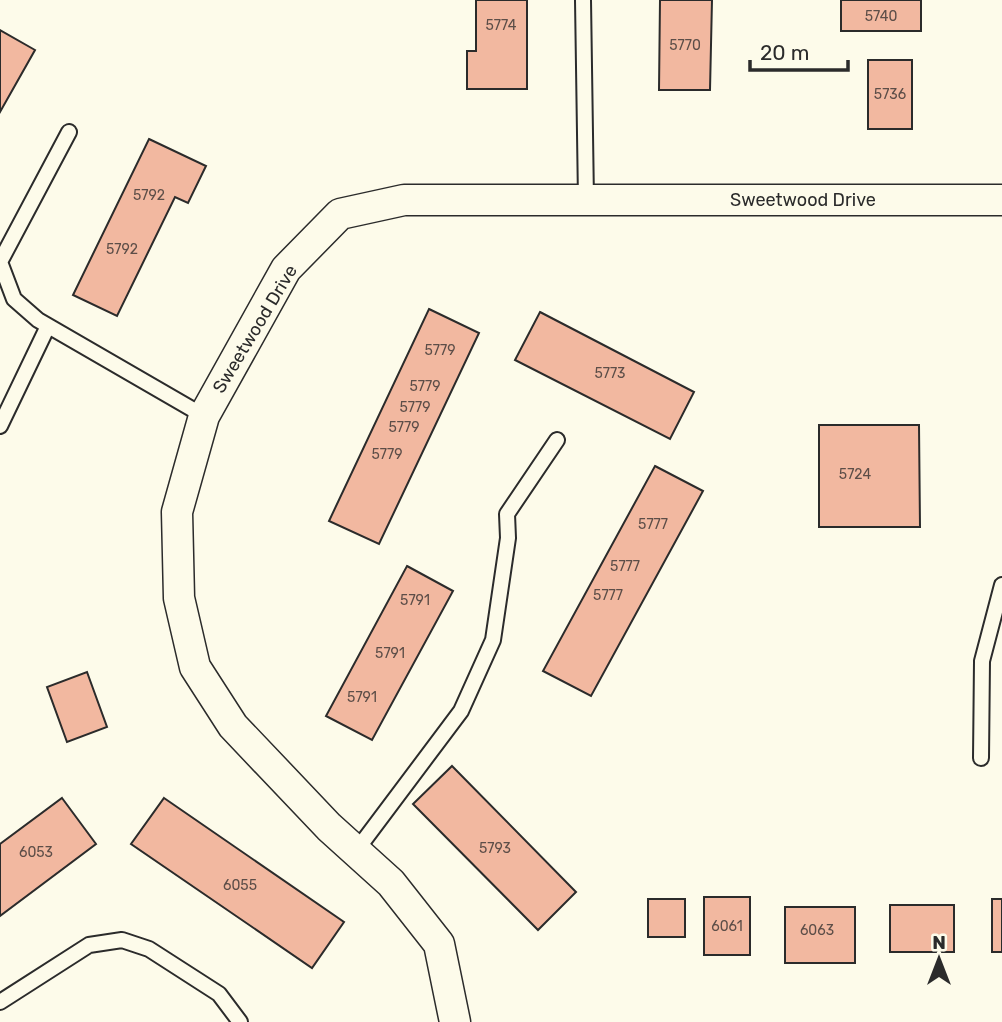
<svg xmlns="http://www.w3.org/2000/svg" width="1002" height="1022" viewBox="0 0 1002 1022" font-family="Rubik,sans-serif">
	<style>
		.building { fill: #f2b8a0; stroke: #2b2b2b; stroke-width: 2 }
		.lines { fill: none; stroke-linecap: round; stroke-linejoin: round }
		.service-casing { stroke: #2b2b2b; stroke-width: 18 }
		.minor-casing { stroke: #2b2b2b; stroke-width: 33 }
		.service { stroke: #fdfbea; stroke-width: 14 }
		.minor { stroke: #fdfbea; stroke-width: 30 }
		.labels { text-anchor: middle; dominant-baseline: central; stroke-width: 5; stroke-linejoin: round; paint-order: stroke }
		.number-label { font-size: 14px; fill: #5d4e48 }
		.street-label { font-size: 18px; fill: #2b2b2b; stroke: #fdfbea }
	</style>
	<rect width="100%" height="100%" fill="#fdfbea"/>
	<path class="building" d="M 476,0 L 527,0 L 527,89 L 467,89 L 467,51 L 476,51 Z
		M 660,0 L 712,0 L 710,90 L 659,90 Z
		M 841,0 L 921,0 L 921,31 L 841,31 Z
		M 0,30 L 35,50 L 0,112 Z
		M 868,60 L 912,60 L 912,129 L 868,129 Z
		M 149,139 L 206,166 L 188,203 L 175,197 L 117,316 L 73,295 Z
		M 429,309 L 479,333 L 379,544 L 329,521 Z
		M 540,312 L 694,392 L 670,439 L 515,360 Z
		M 819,425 L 919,425 L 920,527 L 819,527 Z
		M 655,466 L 703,491 L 591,696 L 543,671 Z
		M 407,566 L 453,591 L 372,740 L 326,716 Z
		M 87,672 L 107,727 L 67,742 L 47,687 Z
		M 452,766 L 576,892 L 538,930 L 413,804 Z
		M 62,798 L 96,844 L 0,916 L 0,844 Z
		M 164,798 L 344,922 L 312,968 L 131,844 Z
		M 704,897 L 750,897 L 750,955 L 704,955 Z
		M 648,899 L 685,899 L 685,937 L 648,937 Z
		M 992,899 L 1002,899 L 1002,952 L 992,952 Z
		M 890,905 L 954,905 L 954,952 L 890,952 Z
		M 785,907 L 855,907 L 855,963 L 785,963 Z"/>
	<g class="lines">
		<g class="service-casing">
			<path id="service" d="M 583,0 L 586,200
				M 69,132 L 0,262 L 14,299 L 38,320 L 204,416
				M 0,426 L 48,326
				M 981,758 L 982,661 L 1002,585
				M 356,851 L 461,711 L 493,640 L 508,538 L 507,514 L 557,440
				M 0,1002 L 89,945 L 122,940 L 149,949 L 219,994 L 240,1022"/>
		</g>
		<g class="minor-casing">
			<path id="minor" d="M 455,1022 L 439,944 L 391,883 L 329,827 L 233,726 L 195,667 L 179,598 L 177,512 L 204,416 L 286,269 L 340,214 L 404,200 L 1002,200"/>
		</g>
		<use href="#service" class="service"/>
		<use href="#minor" class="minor"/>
	</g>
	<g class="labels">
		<g class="number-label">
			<text x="881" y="16">5740</text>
			<text x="501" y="25">5774</text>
			<text x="685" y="45">5770</text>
			<text x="890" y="94">5736</text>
			<text x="149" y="195">5792</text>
			<text x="122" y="249">5792</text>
			<text x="440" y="350">5779</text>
			<text x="610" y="373">5773</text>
			<text x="425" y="386">5779</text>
			<text x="415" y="407">5779</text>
			<text x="404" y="427">5779</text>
			<text x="387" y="454">5779</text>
			<text x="855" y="474">5724</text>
			<text x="653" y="524">5777</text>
			<text x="625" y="566">5777</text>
			<text x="608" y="595">5777</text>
			<text x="415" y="600">5791</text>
			<text x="390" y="653">5791</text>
			<text x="362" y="697">5791</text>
			<text x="495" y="848">5793</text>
			<text x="36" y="852">6053</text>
			<text x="240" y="885">6055</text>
			<text x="727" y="926">6061</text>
			<text x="817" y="930">6063</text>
		</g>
		<g class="street-label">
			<text x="803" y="200">Sweetwood Drive</text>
			<text transform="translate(255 329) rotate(-59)">Sweetwood Drive</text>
		</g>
	</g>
	<g transform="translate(939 959)" stroke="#fdfbea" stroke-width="5" paint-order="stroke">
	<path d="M0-5L12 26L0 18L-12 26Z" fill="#2b2b2b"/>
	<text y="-10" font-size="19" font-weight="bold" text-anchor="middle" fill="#2b2b2b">N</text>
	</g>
	<path d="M750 60v10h98v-10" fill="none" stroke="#2b2b2b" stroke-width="3.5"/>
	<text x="760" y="60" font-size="21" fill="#2b2b2b" stroke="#fdfbea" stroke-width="5" paint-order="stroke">20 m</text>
</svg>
